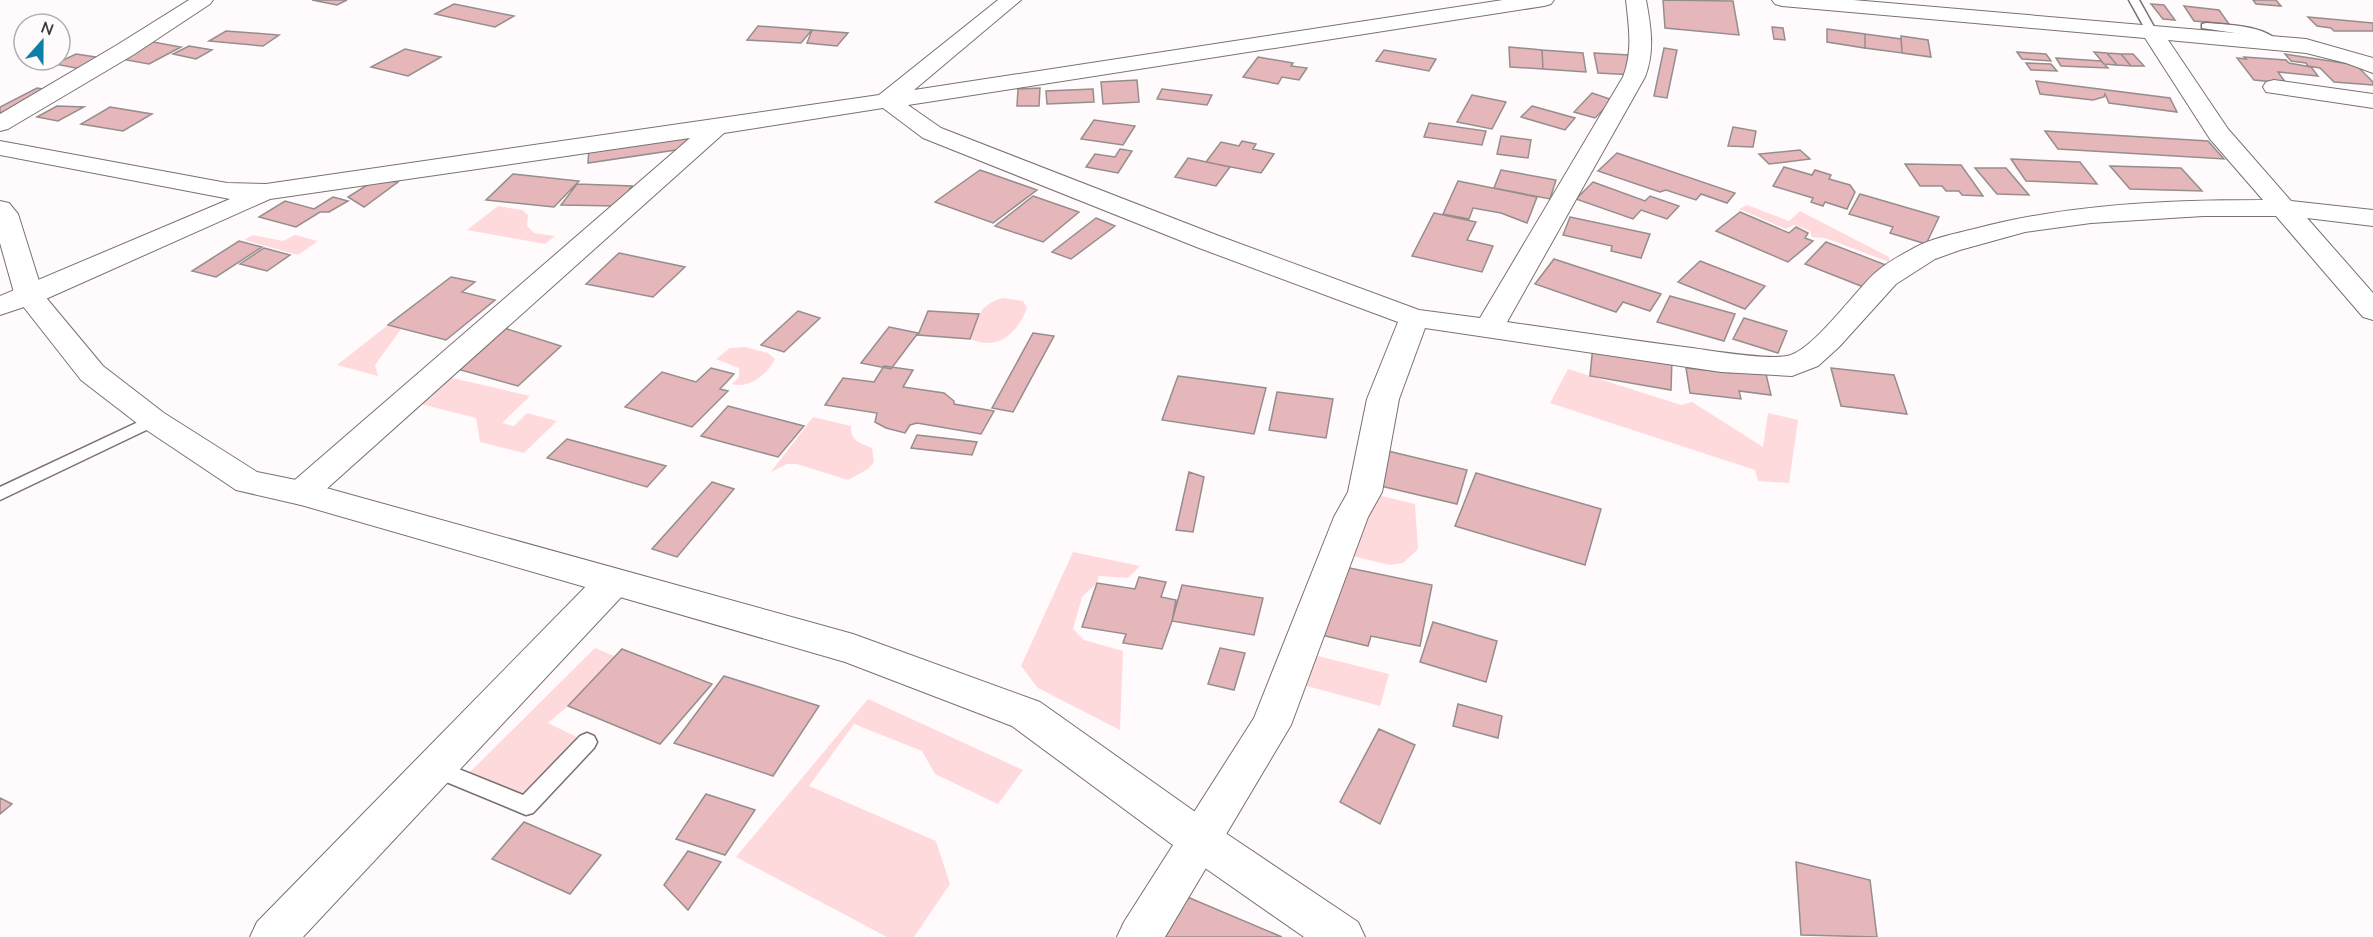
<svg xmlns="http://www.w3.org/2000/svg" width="2373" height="937" viewBox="0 0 2373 937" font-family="'Nunito Sans',sans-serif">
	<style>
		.green { fill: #ffdadd }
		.building { fill: #e5b7ba; stroke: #968d8d; stroke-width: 1.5 }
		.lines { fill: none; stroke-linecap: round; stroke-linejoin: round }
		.lane-casing { stroke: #7a7172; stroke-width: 3 }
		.street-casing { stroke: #7a7172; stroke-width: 2 }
		.secondary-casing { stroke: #7a7172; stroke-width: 2 }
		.lane { fill: #fff; fill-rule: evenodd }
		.street { fill: #fff; fill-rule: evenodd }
		.secondary { fill: #fff; fill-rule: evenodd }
	</style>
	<rect width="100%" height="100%" fill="#fffafb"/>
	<path class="green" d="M 1747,205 L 1789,221 L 1800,211 L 1889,257 L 1889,262 L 1825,238 L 1812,237 L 1810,231 L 1794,225 L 1786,229 L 1739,209 Z
		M 498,206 L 522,210 L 528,215 L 527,226 L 534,233 L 555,236 L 545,244 L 467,230 Z
		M 253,235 L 283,241 L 295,235 L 318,241 L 298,255 L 244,240 Z
		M 1003,298 L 1023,301 L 1027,308 C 1017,334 998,351 970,339 C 978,317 978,305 1003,298 Z
		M 388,325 L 401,329 L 375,365 L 378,376 L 337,365 Z
		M 745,347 L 768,353 L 775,359 C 768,374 749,389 732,384 L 739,377 L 739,368 L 716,359 L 730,348 Z
		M 1568,369 L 1681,405 L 1692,402 L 1763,447 L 1768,413 L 1798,420 L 1789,483 L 1758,481 L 1755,470 L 1550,403 Z
		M 448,377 L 530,396 L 502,423 L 514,426 L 527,413 L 557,421 L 524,453 L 480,442 L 476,418 L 417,403 Z
		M 813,417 L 851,426 C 850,441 860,443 872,448 L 874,462 L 868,469 L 848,480 L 797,464 L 787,464 L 771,472 Z
		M 1365,492 L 1415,504 L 1418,549 L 1403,563 L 1390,565 L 1344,554 Z
		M 1073,552 L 1140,566 L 1128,578 L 1099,576 L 1097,583 L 1082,597 L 1073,629 L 1084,640 L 1123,651 L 1120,730 L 1038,688 L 1021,666 Z
		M 595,648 L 614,656 L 568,706 L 548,723 L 587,742 L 529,803 L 469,773 Z
		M 1310,654 L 1389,674 L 1380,706 L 1300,684 Z
		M 868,699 L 1023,770 L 998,804 L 935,774 L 922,751 L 854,724 L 809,786 L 936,841 L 950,884 L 914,937 L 887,937 L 736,857 Z"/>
	<path class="building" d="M 312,0 L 347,0 L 337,5 Z
		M 1663,0 L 1733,1 L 1739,35 L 1665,28 Z
		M 2253,0 L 2276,0 L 2281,6 L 2256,4 Z
		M 454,4 L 514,16 L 495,27 L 435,14 Z
		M 2151,4 L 2164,5 L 2175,20 L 2163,19 Z
		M 2184,6 L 2219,10 L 2229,24 L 2194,21 Z
		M 2308,17 L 2373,23 L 2373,31 L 2334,31 L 2331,28 L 2317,26 Z
		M 758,26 L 812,30 L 801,43 L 747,40 Z
		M 1772,27 L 1783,28 L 1785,40 L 1774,39 Z
		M 1827,29 L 1865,34 L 1865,48 L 1827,42 Z
		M 812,30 L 848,33 L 837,46 L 807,43 Z
		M 226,31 L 279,35 L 263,46 L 209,41 Z
		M 1865,34 L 1901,39 L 1902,53 L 1865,48 Z
		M 1901,36 L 1928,40 L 1931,57 L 1902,53 Z
		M 153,42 L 181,47 L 149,64 L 121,59 Z
		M 189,46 L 212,50 L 196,59 L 173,54 Z
		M 1509,47 L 1542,50 L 1543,69 L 1510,67 Z
		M 1664,48 L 1677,50 L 1667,98 L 1654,96 Z
		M 405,49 L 441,57 L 408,76 L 371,67 Z
		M 1384,50 L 1436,59 L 1429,71 L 1376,61 Z
		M 1542,50 L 1583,53 L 1586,72 L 1543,69 Z
		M 2017,52 L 2046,54 L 2051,61 L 2022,59 Z
		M 2094,52 L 2107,53 L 2117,65 L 2104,64 Z
		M 1594,53 L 1629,55 L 1634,75 L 1598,73 Z
		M 2107,53 L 2121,54 L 2131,66 L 2117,65 Z
		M 76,54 L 102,58 L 81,69 L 55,64 Z
		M 2121,54 L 2133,54 L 2144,66 L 2131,66 Z
		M 2285,54 L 2356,65 L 2373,82 L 2373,85 L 2334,82 L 2320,68 L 2308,66 L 2306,63 L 2291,61 Z
		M 1258,57 L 1293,63 L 1291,66 L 1307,68 L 1299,80 L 1282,77 L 1278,84 L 1243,77 Z
		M 2244,57 L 2286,60 L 2289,63 L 2311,67 L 2318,76 L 2278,72 L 2286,83 L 2254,80 L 2237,58 L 2246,59 Z
		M 2056,58 L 2101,61 L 2108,68 L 2061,66 Z
		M 2026,63 L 2051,64 L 2057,71 L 2031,70 Z
		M 1137,80 L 1139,102 L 1103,104 L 1101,82 Z
		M 2036,81 L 2170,98 L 2177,112 L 2109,103 L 2105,94 L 2104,97 L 2093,100 L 2040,94 Z
		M 37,88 L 54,91 L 0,116 L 0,107 Z
		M 1040,88 L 1039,106 L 1017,106 L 1018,89 Z
		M 1093,89 L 1094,102 L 1047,104 L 1046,91 Z
		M 1162,89 L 1212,95 L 1207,105 L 1157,99 Z
		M 1592,93 L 1613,100 L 1595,118 L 1574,112 Z
		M 1472,95 L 1506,102 L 1492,129 L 1457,122 Z
		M 57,106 L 84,107 L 58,121 L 37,117 Z
		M 1532,106 L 1575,118 L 1565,130 L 1521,117 Z
		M 110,107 L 152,114 L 123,131 L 81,124 Z
		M 1094,120 L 1135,126 L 1123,145 L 1081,139 Z
		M 1429,123 L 1486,131 L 1482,145 L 1424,137 Z
		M 1733,127 L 1756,131 L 1753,147 L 1728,146 Z
		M 2045,131 L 2208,141 L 2224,159 L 2058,149 Z
		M 688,133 L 689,148 L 588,163 L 589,147 Z
		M 1501,136 L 1531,140 L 1528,158 L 1497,154 Z
		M 1242,141 L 1256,144 L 1253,149 L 1274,154 L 1261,173 L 1206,162 L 1221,142 L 1239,146 Z
		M 1120,149 L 1132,151 L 1118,173 L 1086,167 L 1095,154 L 1115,157 Z
		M 1800,150 L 1810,159 L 1769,164 L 1759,154 Z
		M 1617,153 L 1735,193 L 1727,203 L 1701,194 L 1696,200 L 1666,190 L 1660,192 L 1598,171 Z
		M 1188,158 L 1230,167 L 1216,186 L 1175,177 Z
		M 2011,159 L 2080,162 L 2097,184 L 2026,181 Z
		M 1905,164 L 1961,165 L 1983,196 L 1962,195 L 1959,191 L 1946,191 L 1942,186 L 1920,186 Z
		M 2110,166 L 2181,168 L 2202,191 L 2130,189 Z
		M 1784,167 L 1812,175 L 1815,170 L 1831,175 L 1829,179 L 1850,185 L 1855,192 L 1847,209 L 1825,202 L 1823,206 L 1811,202 L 1813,198 L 1773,186 Z
		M 1975,168 L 2006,168 L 2029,195 L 1997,194 Z
		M 980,170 L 1037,190 L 993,223 L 935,202 Z
		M 1501,170 L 1556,180 L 1550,199 L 1494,188 Z
		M 513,174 L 579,181 L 554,207 L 486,200 Z
		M 375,180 L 398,182 L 364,207 L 348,197 Z
		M 1458,181 L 1537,197 L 1527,223 L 1501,213 L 1473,208 L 1469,219 L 1443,214 Z
		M 1593,182 L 1645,201 L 1650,196 L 1679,206 L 1667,219 L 1641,210 L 1633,219 L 1576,199 Z
		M 577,184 L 632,186 L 618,206 L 561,205 Z
		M 1860,194 L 1939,217 L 1926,244 L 1890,233 L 1893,227 L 1849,214 Z
		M 1033,196 L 1079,212 L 1043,242 L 995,226 Z
		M 333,197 L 348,201 L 329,212 L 320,212 L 296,227 L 259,217 L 285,201 L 314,209 Z
		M 1740,212 L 1789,233 L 1796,227 L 1808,233 L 1805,238 L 1813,241 L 1788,262 L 1716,231 Z
		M 1434,213 L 1476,222 L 1467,240 L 1493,246 L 1482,272 L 1412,256 Z
		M 1570,217 L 1650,234 L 1641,258 L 1611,251 L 1612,246 L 1563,235 Z
		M 1096,218 L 1115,226 L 1071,259 L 1052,252 Z
		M 239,241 L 262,247 L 216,277 L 192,271 Z
		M 1826,242 L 1886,265 L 1866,288 L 1805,264 Z
		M 264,248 L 290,255 L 267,271 L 240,264 Z
		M 619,253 L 685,267 L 653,297 L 586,284 Z
		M 1554,259 L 1661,294 L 1650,311 L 1623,302 L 1616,312 L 1535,284 Z
		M 1700,261 L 1765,286 L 1745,309 L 1678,282 Z
		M 451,277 L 475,282 L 462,292 L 495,300 L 446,340 L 388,325 Z
		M 1670,296 L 1735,314 L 1724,341 L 1657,322 Z
		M 798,311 L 820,318 L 784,352 L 761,345 Z
		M 928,311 L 979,314 L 970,339 L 918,335 Z
		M 1744,318 L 1787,331 L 1778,353 L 1733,339 Z
		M 889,327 L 918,333 L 891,369 L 861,363 Z
		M 504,328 L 561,346 L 518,386 L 457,369 Z
		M 1033,333 L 1054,336 L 1013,412 L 992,408 Z
		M 1593,345 L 1672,358 L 1671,390 L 1590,376 Z
		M 884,366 L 913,370 L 903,387 L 944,393 L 954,401 L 954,404 L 994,411 L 981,434 L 917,423 L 910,425 L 905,433 L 886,428 L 875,422 L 877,413 L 825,405 L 843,378 L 874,382 Z
		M 1731,367 L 1765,370 L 1771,395 L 1739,391 L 1741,399 L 1690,393 L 1686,368 L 1732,373 Z
		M 711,368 L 734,374 L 720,389 L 728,391 L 692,427 L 625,407 L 662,372 L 696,382 Z
		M 1831,368 L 1894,375 L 1907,414 L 1841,406 Z
		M 1178,376 L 1266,388 L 1254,434 L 1162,420 Z
		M 1277,392 L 1333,399 L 1326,438 L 1269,430 Z
		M 728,406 L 804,426 L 778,457 L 701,436 Z
		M 917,435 L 977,442 L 972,455 L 911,448 Z
		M 567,439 L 666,466 L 647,487 L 547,458 Z
		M 1384,450 L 1467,470 L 1457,504 L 1372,484 Z
		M 1189,472 L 1204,477 L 1193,532 L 1176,530 Z
		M 1476,473 L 1601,509 L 1585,565 L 1455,526 Z
		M 712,482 L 734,489 L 677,557 L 652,549 Z
		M 1335,565 L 1432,585 L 1420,646 L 1371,636 L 1368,646 L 1317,634 Z
		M 1139,577 L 1166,582 L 1161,597 L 1176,600 L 1172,621 L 1162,649 L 1123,643 L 1126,634 L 1082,627 L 1097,583 L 1135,589 Z
		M 1182,585 L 1263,598 L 1254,635 L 1172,621 Z
		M 1433,622 L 1497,641 L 1486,682 L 1420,662 Z
		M 1220,648 L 1245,653 L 1234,690 L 1208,684 Z
		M 622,649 L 712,684 L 660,744 L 568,706 Z
		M 724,676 L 819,706 L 773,776 L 674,743 Z
		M 1458,704 L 1502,716 L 1498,738 L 1453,726 Z
		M 1379,729 L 1415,745 L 1380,824 L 1340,802 Z
		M 706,794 L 755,810 L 725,855 L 676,839 Z
		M 0,798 L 12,804 L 0,814 Z
		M 524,822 L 601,855 L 570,894 L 492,859 Z
		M 688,851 L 721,862 L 688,910 L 664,885 Z
		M 1796,862 L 1870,880 L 1877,937 L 1801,935 Z
		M 1185,896 L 1282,937 L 1165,937 Z"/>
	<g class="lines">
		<g class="lane-casing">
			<path id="lane" d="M 2129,0 L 2139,0 L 2158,34 L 2157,36 L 2149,36 Z
				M 2206,23 C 2231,25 2264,25 2282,44 L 2277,47 L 2248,35 L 2202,28 L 2202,24 Z
				M 153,415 L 159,416 L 161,420 L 159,424 L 0,500 L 0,487 Z
				M 587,733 L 594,736 L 597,742 L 594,748 L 533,813 L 526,815 L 427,774 L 424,768 L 427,762 L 434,759 L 523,795 L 580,736 Z"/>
		</g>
		<g class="street-casing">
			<path id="street" d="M 189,0 L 213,0 L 210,4 L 133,55 L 8,129 L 0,131 L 0,114 L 117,45 Z
				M 998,0 L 1021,0 L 914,90 L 1503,0 L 1554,0 L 1551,4 L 1544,6 L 908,105 L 941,128 L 1219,236 L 1419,310 L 1480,318 L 1623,77 C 1633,51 1629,27 1626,0 L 1646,0 C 1651,27 1655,51 1645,77 L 1507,322 C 1569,331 1630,340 1692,348 C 1714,351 1766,360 1787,356 C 1812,352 1855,291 1875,273 C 1886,263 1901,255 1914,248 C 1932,238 1954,234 1974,229 C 2068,204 2166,200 2263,200 L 2210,139 L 2145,38 L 1782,6 L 1775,4 L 1772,0 L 1853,0 L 2306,39 L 2373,58 L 2373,73 L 2346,63 L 2306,53 L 2168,40 L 2228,129 L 2291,201 L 2373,210 L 2373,226 L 2307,218 L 2373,293 L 2373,320 L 2363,317 L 2276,216 L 2203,216 L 2091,223 L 2025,232 L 1960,250 L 1935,259 L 1896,284 L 1839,347 L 1818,366 L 1792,376 L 1721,372 L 1425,328 L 1399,399 L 1382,492 L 1368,517 L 1291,725 L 1165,937 L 1117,937 L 1124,922 L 1254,718 L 1334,517 L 1348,492 L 1367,399 L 1398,322 L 1199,248 L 923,138 L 883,108 L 724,133 L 313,501 L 301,505 L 289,501 L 284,493 L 289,485 L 690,138 L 270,199 L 39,302 L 0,315 L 0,296 L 230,199 L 0,155 L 0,141 L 227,183 L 266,184 L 879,95 Z
				M 2274,80 L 2373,94 L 2373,108 L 2266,92 L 2263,87 L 2266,82 Z
				M 612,569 L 625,573 L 630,583 L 625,593 L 303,937 L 250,937 L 257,922 L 599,573 Z"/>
		</g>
		<g class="secondary-casing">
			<path id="secondary" d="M 0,201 L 9,203 L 18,214 L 43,294 L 103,366 L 164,413 L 257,472 L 301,481 L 853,634 L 1040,702 L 1215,826 L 1358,922 L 1365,937 L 1304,937 L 1185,854 L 1012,726 L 845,662 L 301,505 L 236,490 L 142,427 L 81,380 L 15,296 L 0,243 Z"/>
		</g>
		<use href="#lane" class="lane"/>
		<use href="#street" class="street"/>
		<use href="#secondary" class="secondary"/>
	</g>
	<g transform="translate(42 42) rotate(21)"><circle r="28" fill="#fffafb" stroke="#b2aeae" stroke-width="1.5"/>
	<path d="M0-4.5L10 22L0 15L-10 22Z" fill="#0d7ea6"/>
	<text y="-9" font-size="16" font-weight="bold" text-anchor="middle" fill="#3f3b3b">N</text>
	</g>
</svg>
